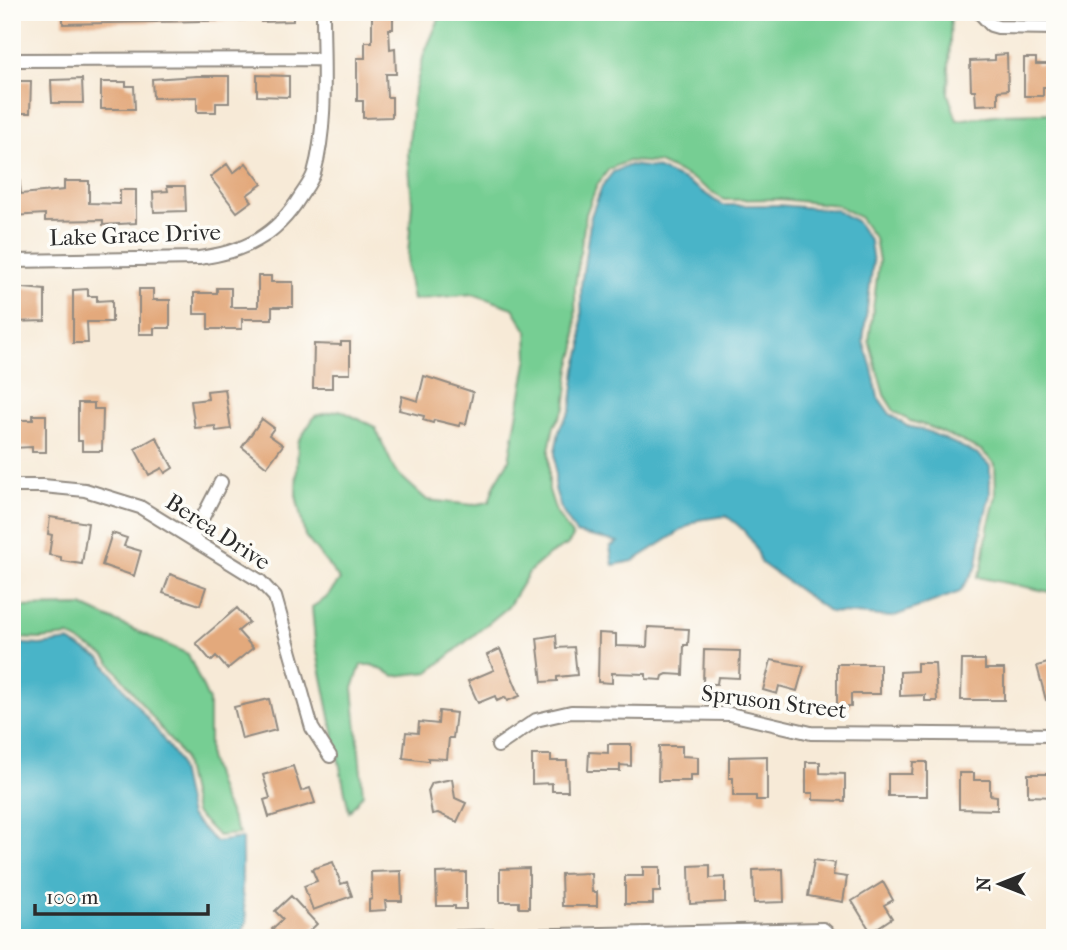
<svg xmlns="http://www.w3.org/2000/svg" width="1067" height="950" viewBox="0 0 1067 950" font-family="'IM FELL French Canon',serif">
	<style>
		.green { fill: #76ce93; stroke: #507c5f; stroke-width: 2 }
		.water { fill: #4ab4c8; stroke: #3a707a; stroke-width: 2 }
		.building { fill: #e3a97c }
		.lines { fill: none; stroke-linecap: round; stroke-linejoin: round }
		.street-casing { stroke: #918a81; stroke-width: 16 }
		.street { stroke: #fff; stroke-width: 12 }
		.labels { text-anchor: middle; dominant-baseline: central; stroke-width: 7; stroke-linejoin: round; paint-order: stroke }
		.street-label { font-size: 23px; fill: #2b2b2b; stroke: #fdfcf7 }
	</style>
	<rect width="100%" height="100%" fill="#fdfcf7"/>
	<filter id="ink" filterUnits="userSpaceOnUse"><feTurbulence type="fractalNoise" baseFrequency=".0143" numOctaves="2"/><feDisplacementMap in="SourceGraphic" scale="14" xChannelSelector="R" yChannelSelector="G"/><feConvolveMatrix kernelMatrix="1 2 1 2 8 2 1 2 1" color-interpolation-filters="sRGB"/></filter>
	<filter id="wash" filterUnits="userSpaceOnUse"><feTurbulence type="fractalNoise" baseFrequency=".00686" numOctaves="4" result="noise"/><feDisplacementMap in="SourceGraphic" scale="28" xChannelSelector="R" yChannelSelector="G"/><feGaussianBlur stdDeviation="1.57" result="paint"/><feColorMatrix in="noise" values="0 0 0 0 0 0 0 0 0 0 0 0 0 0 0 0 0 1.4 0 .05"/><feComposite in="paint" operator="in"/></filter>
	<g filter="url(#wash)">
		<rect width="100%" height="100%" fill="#f7ead7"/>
		<path class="green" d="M 442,12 L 951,12 L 948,94 L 957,120 L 1002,114 L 1055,113 L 1055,361 C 1046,380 1045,405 1055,423 L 1055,593 L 977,577 L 982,568 L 988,528 L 996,496 L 995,464 L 981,450 L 930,427 L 910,421 L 894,411 L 884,395 L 869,341 L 879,261 L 875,239 L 859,217 L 836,205 L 779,199 L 724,200 L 691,178 L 659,163 L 628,161 L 609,169 L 597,185 L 586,214 L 575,286 L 576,347 L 570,368 L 565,408 L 554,426 L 549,450 L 549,490 L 556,512 L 573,537 L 567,545 L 550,554 L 530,571 L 508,607 L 429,672 L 395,676 L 372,665 L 361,665 L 353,688 L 363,794 L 349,812 L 315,642 L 312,607 L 326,598 L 340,580 L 305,536 L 296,495 L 298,442 L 315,416 L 340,410 L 375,427 L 395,471 L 427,500 L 473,505 L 489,502 L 495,484 L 509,460 L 528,357 L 527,331 L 513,308 L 473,294 L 413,300 L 407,268 L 412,203 L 408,154 L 413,98 L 424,54 Z
			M 82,606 L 188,654 L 209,701 L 209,757 L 221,795 L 239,834 L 218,836 L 195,813 L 183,757 L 105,656 L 69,636 L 40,639 L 12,638 L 12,607 Z"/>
		<path class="water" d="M 630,165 L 656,168 L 688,182 L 722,205 L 779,205 L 836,210 L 856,221 L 870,241 L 873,262 L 863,341 L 872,368 L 878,397 L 890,414 L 907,426 L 927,431 L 978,454 L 990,466 L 990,495 L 982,528 L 977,566 L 960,592 L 892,617 L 830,612 L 761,563 C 755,541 744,528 726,516 L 698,520 L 633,561 L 613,565 L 610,547 L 618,542 L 576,533 L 561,509 L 555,489 L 555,451 L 560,427 L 571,410 L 576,369 L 582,348 L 581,286 L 591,216 L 602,186 L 613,172 Z
			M 68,641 L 100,658 L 155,728 L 178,760 L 190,816 L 216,842 L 242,838 L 242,894 L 247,921 L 240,938 L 12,938 L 12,643 L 40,645 Z"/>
		<g id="blocks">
			<path class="building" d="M 63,12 L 247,12 L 247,20 L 63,24 Z
				M 261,12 L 293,12 L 293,21 L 261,22 Z
				M 372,12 L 393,12 L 393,29 L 389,29 L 390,49 L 395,48 L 396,74 L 386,74 L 387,97 L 392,97 L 392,117 L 363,118 L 363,101 L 357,101 L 357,58 L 365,58 L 365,42 L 372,42 Z
				M 1007,54 L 1008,90 L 998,91 L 998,104 L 976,105 L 975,90 L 971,90 L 970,61 L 995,60 L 995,55 Z
				M 1024,58 L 1036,58 L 1036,64 L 1055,64 L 1055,87 L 1043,87 L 1043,96 L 1024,96 Z
				M 257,75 L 289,76 L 289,97 L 257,96 Z
				M 197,76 L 229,76 L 229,103 L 216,103 L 216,112 L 197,112 L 197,97 L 153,98 L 152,79 Z
				M 82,79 L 83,103 L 52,103 L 51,80 Z
				M 12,81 L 31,81 L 30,113 L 12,113 Z
				M 101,82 L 126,82 L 126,86 L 134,86 L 135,109 L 101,109 Z
				M 246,163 L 262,184 L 247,195 L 252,201 L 237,212 L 210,177 L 227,164 L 233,173 Z
				M 12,176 L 19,176 L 21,194 L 64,190 L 64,181 L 89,181 L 89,203 L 120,204 L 120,190 L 136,190 L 136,223 L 103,225 L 103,220 L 45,221 L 45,214 L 12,216 Z
				M 167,186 L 185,186 L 186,211 L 154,212 L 153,192 L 168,191 Z
				M 258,276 L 271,276 L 271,282 L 293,282 L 293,307 L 272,307 L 272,319 L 242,319 L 242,329 L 208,329 L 208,314 L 194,314 L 194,293 L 217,293 L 217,288 L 231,288 L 231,307 L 258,307 Z
				M 12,287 L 45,290 L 45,321 L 12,322 Z
				M 88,289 L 88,296 L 97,296 L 97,301 L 112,300 L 112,322 L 87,322 L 88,343 L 73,343 L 73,290 Z
				M 139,289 L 153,289 L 153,300 L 170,300 L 170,328 L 154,328 L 154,334 L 139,334 Z
				M 341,342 L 350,342 L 350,374 L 332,374 L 332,388 L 313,388 L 314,344 L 341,345 Z
				M 424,376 L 473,392 L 466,424 L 460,423 L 459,426 L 434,420 L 433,423 L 423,420 L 424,416 L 399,410 L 402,396 L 418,401 Z
				M 225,389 L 231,429 L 216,431 L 215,426 L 195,428 L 191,401 L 208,399 L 207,391 Z
				M 78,403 L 94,403 L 94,409 L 103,409 L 102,451 L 82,451 L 82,441 L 78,441 Z
				M 33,415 L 46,415 L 46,452 L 32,452 L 32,447 L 12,448 L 12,420 L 33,420 Z
				M 262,419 L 274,428 L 269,435 L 283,445 L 267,467 L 242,447 Z
				M 156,437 L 173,468 L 165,473 L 162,468 L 149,475 L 135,449 Z
				M 50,517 L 88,523 L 82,564 L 61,561 L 61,557 L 49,555 L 52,535 L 48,534 Z
				M 112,533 L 127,538 L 124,546 L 141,551 L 134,576 L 102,565 Z
				M 170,574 L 206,587 L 200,605 L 163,593 Z
				M 237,608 L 249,622 L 238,631 L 253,648 L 227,669 L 216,656 L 211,661 L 196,643 Z
				M 648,627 L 689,629 L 688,645 L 684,645 L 683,675 L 667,674 L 663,676 L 662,680 L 646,679 L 646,674 L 612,673 L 612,683 L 598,682 L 599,633 L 616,634 L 616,646 L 647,647 Z
				M 556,635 L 557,648 L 574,647 L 577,675 L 557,677 L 557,681 L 542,682 L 537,638 Z
				M 500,649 L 520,696 L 507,701 L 505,697 L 497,701 L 495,696 L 478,703 L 468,681 L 494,670 L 487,655 Z
				M 704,650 L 740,651 L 739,678 L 718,677 L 717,684 L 703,684 Z
				M 771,660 L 804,666 L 797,691 L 779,686 L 777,694 L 763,690 Z
				M 962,660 L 985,660 L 985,669 L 1004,669 L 1004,700 L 961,700 Z
				M 1055,661 L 1055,698 L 1046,700 L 1037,666 Z
				M 917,663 L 935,663 L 937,701 L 925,701 L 925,695 L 900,696 L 900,672 L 917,671 Z
				M 837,664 L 880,664 L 880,694 L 851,694 L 851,707 L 837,707 Z
				M 269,699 L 276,730 L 242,739 L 234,707 Z
				M 439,711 L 456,713 L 453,738 L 449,738 L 447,759 L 428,758 L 428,761 L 403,758 L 406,732 L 418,733 L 419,722 L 438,724 Z
				M 608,744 L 631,744 L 631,766 L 620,765 L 620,771 L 588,771 L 589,752 L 608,753 Z
				M 659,746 L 682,746 L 682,756 L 698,757 L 698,775 L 690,775 L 690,781 L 658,781 Z
				M 532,755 L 551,755 L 551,761 L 567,761 L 568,791 L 552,791 L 552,783 L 532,784 Z
				M 767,756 L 767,800 L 756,800 L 756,796 L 733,796 L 733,778 L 729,778 L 729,757 Z
				M 806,762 L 820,762 L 820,773 L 845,774 L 845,801 L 813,800 L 813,793 L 806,793 Z
				M 913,762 L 927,762 L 927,796 L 888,796 L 888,774 L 912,774 Z
				M 293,766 L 301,791 L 310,788 L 315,803 L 269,817 L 264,800 L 270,798 L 263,775 Z
				M 959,773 L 974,773 L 974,780 L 990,780 L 990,795 L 997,796 L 997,810 L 959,809 Z
				M 1028,774 L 1055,774 L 1055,797 L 1028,796 Z
				M 452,779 L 455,798 L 466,803 L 457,822 L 438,813 L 432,814 L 428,791 L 432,783 Z
				M 814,860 L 835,863 L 833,875 L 847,877 L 843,902 L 808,896 Z
				M 333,862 L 341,884 L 347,882 L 352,896 L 313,910 L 304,886 L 317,881 L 312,869 Z
				M 710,865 L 710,878 L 725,877 L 725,902 L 690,904 L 689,866 Z
				M 643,867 L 660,867 L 660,892 L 653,892 L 653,904 L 625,904 L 625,876 L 643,876 Z
				M 529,868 L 529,908 L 519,908 L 519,902 L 500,902 L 500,869 Z
				M 783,869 L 784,902 L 754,903 L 753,870 Z
				M 401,871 L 402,901 L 385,901 L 386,910 L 369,911 L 369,900 L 372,899 L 371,872 Z
				M 466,872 L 466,909 L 455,909 L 455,906 L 437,906 L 436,873 Z
				M 591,873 L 592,892 L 597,892 L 597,906 L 562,906 L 561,874 Z
				M 883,882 L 893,900 L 884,905 L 892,918 L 871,932 L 852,901 Z
				M 291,896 L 317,924 L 302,938 L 280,938 L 272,929 L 283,919 L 275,911 Z"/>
		</g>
	</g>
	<g filter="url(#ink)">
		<use href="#blocks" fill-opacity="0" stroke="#918a81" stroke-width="2"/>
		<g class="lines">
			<g class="street-casing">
				<path id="street" d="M 979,12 L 991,25 L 998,27 L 1055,28
					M 12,60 L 323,59
					M 12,261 L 199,258 C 244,252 276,236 300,197 C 305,189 311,182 314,173 C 328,124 323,63 323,12
					M 12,486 L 43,486 L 85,490 L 140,507 L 260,581 L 275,597 L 312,728 L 330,756
					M 192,538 L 221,482
					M 498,746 L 536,720 L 571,712 L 730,714 L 811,733 L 1055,735
					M 419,938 L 823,929 L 833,938"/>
			</g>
			<use href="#street" class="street"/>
		</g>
	</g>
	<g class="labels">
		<g class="street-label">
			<text transform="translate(135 235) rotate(-2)">Lake Grace Drive</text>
			<text transform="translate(218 532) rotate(33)">Berea Drive</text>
			<text transform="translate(774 702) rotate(7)">Spruson Street</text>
		</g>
	</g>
	<rect width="1067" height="950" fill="none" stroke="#fdfcf7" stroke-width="42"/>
	<g transform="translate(1000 884) rotate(270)" stroke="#fdfcf7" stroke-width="5" paint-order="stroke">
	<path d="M0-5L12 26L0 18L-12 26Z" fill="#2b2b2b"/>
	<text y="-10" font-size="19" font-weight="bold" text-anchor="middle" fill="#2b2b2b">N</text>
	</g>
	<path d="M35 904v10h173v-10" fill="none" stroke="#2b2b2b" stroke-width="3.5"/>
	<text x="46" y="904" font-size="21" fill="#2b2b2b" stroke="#fdfcf7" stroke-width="5" paint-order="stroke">100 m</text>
</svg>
